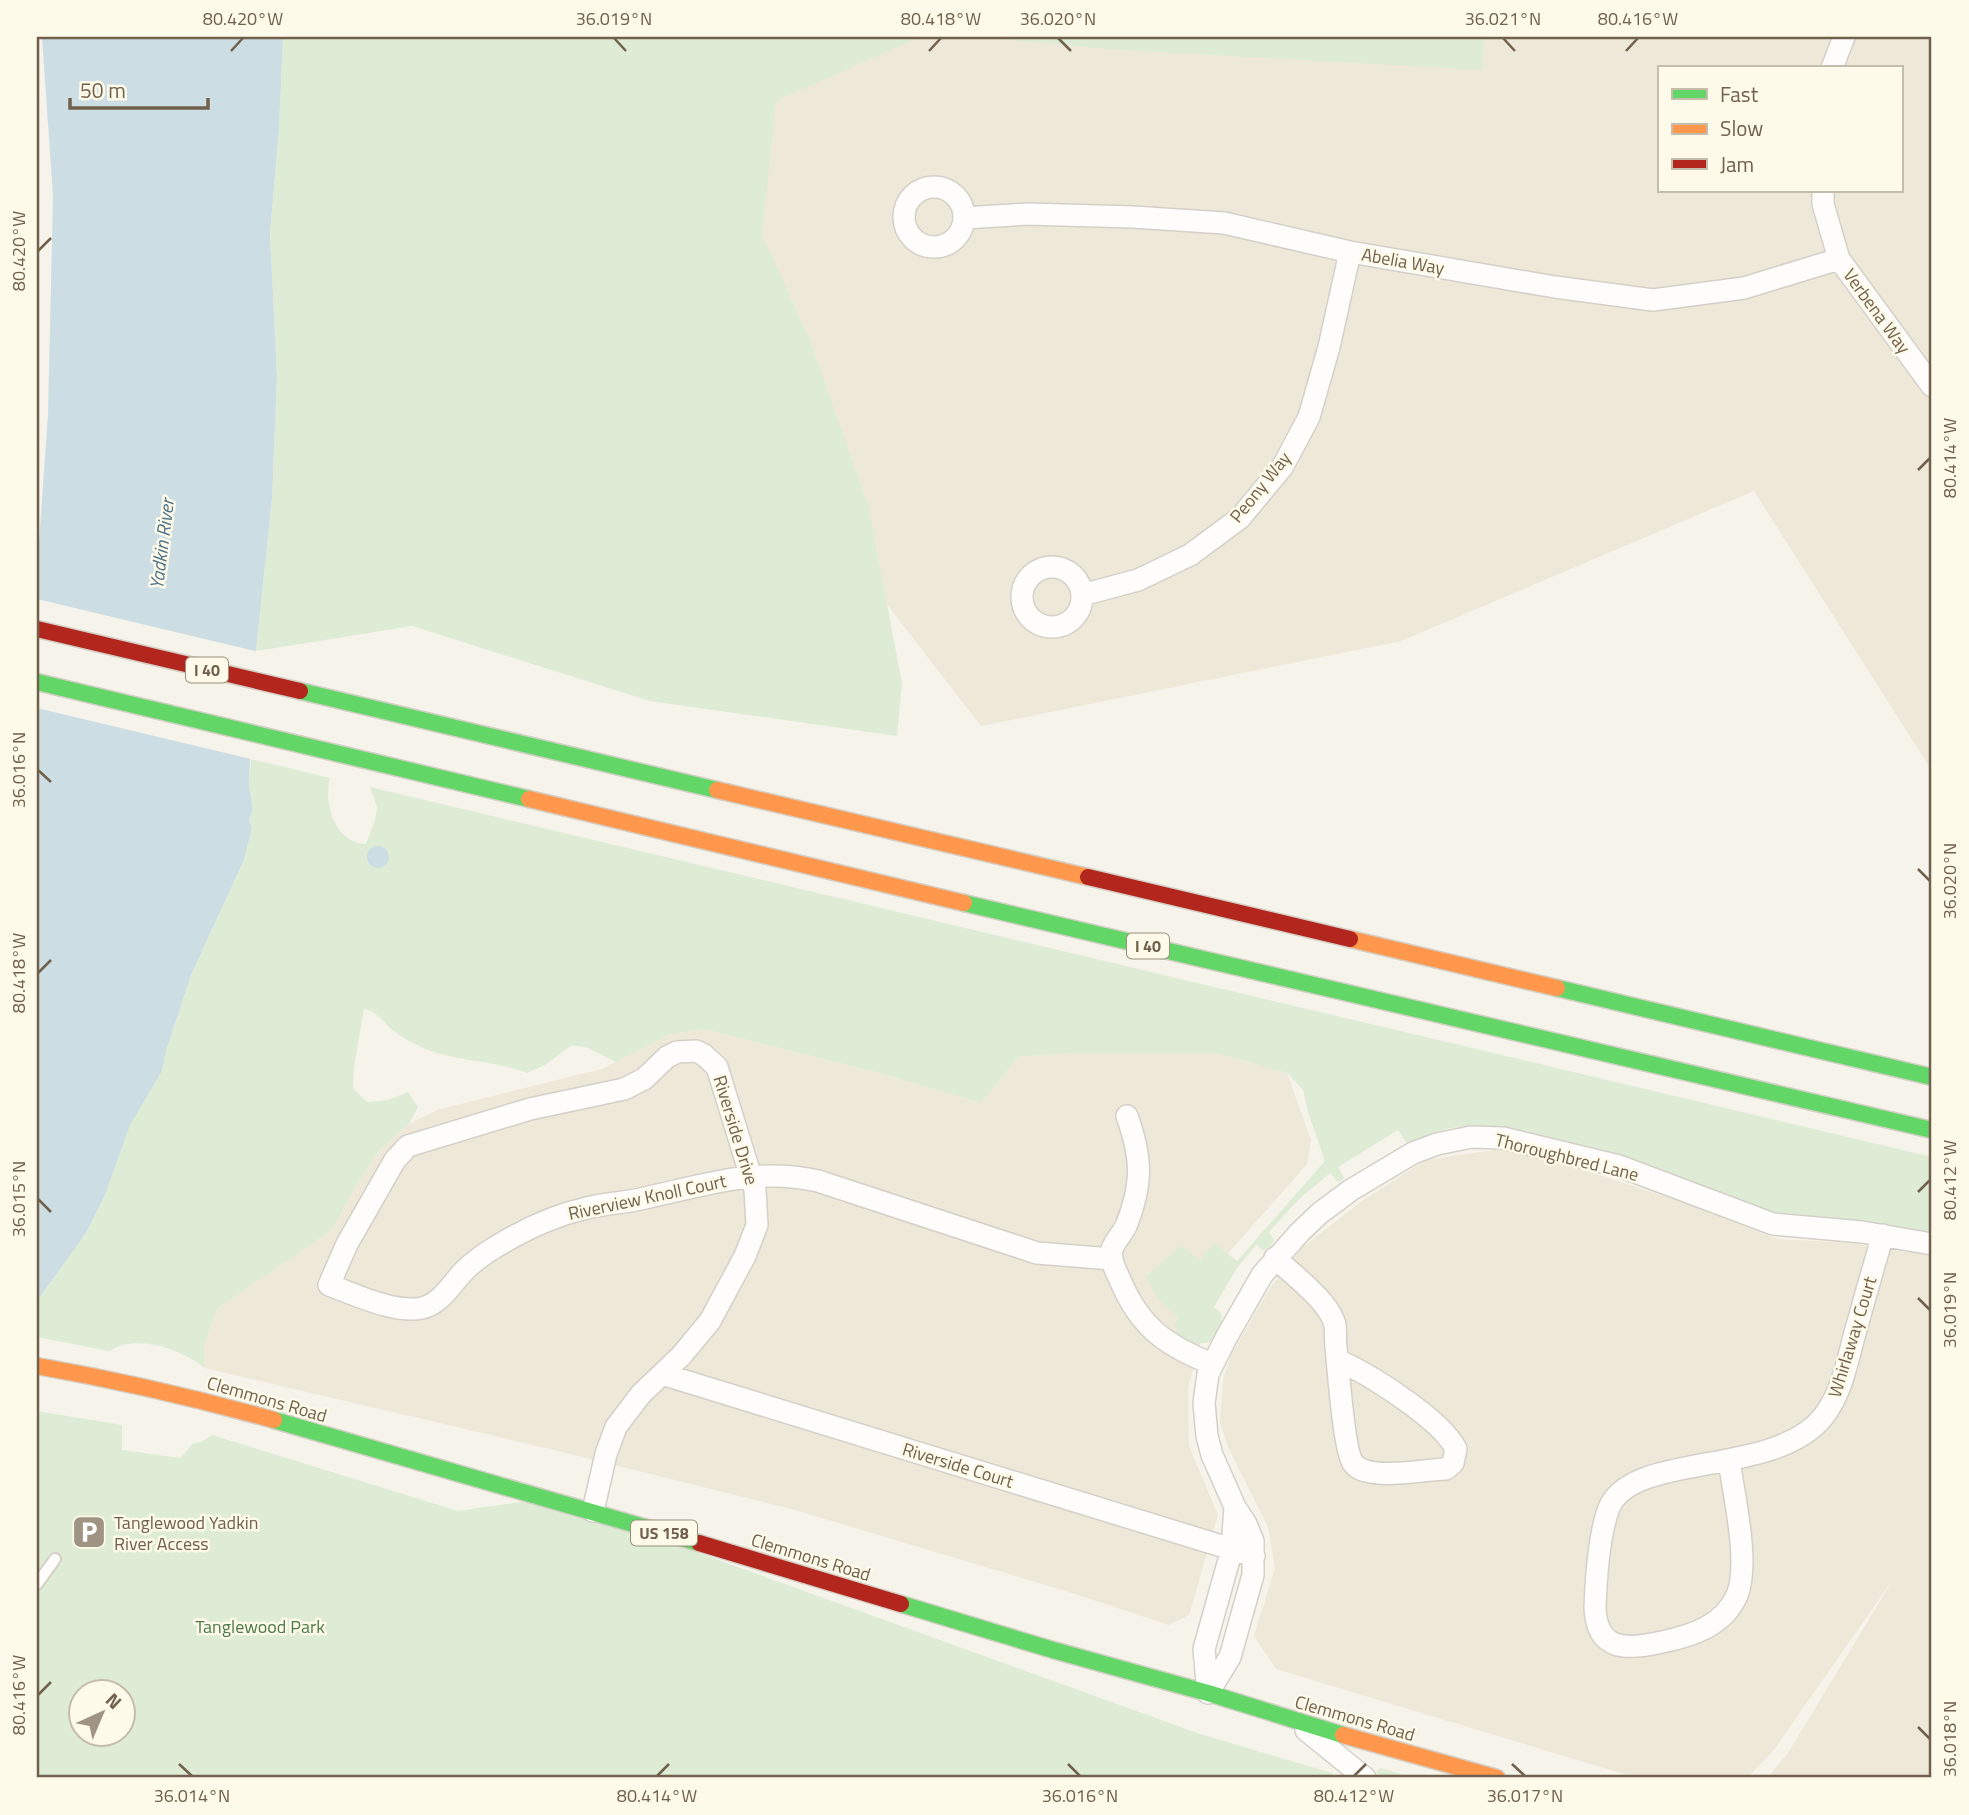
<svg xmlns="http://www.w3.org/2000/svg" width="1969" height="1815" viewBox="0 0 1969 1815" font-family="'Titillium Web',sans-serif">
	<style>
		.residential { fill: #eee8d8; fill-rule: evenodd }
		.green { fill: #deecd5; fill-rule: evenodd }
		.water { fill: #ccdee4 }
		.pier { fill: #f5f3ea }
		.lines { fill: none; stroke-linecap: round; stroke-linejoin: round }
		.lane-casing { stroke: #d4d0c8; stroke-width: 14 }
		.street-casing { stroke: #d4d0c8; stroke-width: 24 }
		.fast-casing { stroke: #d4cfc6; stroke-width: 19 }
		.slow-casing { stroke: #d4cfc6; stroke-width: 19 }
		.jam-casing { stroke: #d4cfc6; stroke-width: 19 }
		.lane { stroke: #fefdfc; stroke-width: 10 }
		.street { stroke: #fefdfc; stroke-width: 21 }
		.fast { stroke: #63d668; stroke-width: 16 }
		.slow { stroke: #ff974d; stroke-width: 16 }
		.jam { stroke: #b3261e; stroke-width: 16 }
		.ticks { fill: none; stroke: #71604c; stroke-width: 2.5 }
		.labels { text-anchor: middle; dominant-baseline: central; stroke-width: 5; stroke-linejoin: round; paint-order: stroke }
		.shield { fill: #fefaea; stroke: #9b8e7b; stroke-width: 2 }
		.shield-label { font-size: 16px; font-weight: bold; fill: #71604c }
		.street-label { font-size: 18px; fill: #71604c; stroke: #fefaea }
		.poi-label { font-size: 18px; fill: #71604c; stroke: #fefaea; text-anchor: start }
		.park-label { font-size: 18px; fill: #4e7b48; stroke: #fefaea }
		.water-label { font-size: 19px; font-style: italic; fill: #4b738a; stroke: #fefaea }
		.neatline { fill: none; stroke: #71604c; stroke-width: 2.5 }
		.ticks-label { font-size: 18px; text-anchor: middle; fill: #71604c }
	</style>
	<rect width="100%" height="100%" fill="#f5f3ea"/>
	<path class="residential" d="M 697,37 L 1932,37 L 1932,771 L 1754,491 L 1401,641 L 981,726 L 858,567 ZM 1659,68 L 1901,68 L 1901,191 L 1659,191 Z
		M 703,1029 L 879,1073 L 981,1103 L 1018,1057 L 1075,1053 L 1216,1053 L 1287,1073 L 1311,1140 L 1307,1164 L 1224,1258 L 1188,1388 L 1189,1446 L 1218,1515 L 1189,1615 L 1169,1625 L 1072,1593 L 795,1510 L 550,1449 L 205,1368 L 204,1345 L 217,1309 L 332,1230 L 353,1191 L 380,1149 L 409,1124 L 437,1110 L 602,1069 L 668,1035 Z
		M 1501,1149 L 1571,1166 L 1676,1200 L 1777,1239 L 1851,1243 L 1932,1256 L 1932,1778 L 1767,1778 L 1788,1753 L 1894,1578 L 1773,1751 L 1747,1778 L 1637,1778 L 1276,1669 L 1254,1636 L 1275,1568 L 1268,1527 L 1228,1447 L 1220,1422 L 1223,1379 L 1231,1355 L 1270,1288 L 1303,1247 L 1362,1201 L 1426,1160 Z"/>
	<path class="green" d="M 283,37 L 920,37 L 776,101 L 762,235 L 809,338 L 868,505 L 902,683 L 897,736 L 650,701 L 412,626 L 256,651 L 272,499 L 277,377 L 270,233 L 279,130 Z
		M 979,37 L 1484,37 L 1482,70 L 1106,49 Z
		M 251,759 L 330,778 C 323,803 335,844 366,844 L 375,820 L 377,807 L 370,787 L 1932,1157 L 1932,1234 L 1873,1222 L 1770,1212 L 1611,1155 L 1509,1128 L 1466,1126 L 1445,1129 L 1410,1143 L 1406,1142 L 1398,1130 L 1338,1167 L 1344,1178 L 1340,1182 L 1337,1181 L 1330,1173 L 1298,1200 L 1269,1232 L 1274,1241 L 1269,1248 L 1263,1250 L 1256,1245 L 1237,1268 L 1214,1307 L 1221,1313 C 1228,1346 1197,1351 1176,1333 L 1175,1324 L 1178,1318 L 1158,1299 L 1146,1276 L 1181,1246 L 1200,1260 L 1214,1243 L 1237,1261 L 1325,1161 L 1308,1112 L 1303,1090 L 1287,1073 L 1216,1053 L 1075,1053 L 1018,1057 L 981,1103 L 879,1073 L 703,1029 L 668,1035 L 616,1062 L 588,1048 L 572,1045 L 545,1065 L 527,1073 C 492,1059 451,1062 419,1046 C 411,1042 402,1037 395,1032 C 385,1025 377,1011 364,1009 L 354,1067 L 353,1088 L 367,1102 L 388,1100 L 408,1092 L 418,1107 L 409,1124 L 380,1149 L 353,1191 L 332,1230 L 217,1309 L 204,1345 L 205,1368 C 182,1349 136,1333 109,1351 L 37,1337 L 37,1301 L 86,1233 L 105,1195 L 130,1124 L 162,1071 L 166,1051 L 191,975 L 244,860 L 252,828 L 249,819 L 253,810 L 249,785 Z
		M 37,1411 L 122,1425 L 122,1450 L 181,1458 L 192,1444 L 203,1441 L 212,1435 L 458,1511 L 547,1498 L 1200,1734 L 1332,1773 L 1338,1778 L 37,1778 ZM 80,1692 L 122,1692 L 122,1734 L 80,1734 Z
		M 1381,1768 L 1415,1778 L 1380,1778 L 1376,1771 Z"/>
	<path class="water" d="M 42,37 L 283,37 L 279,130 L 270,233 L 277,377 L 272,499 L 254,670 L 249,785 L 253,810 L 249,819 L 252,828 L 244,860 L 191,975 L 166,1051 L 162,1071 L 130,1125 L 105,1195 L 86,1233 L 37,1301 L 37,664 L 39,651 L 38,557 L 48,415 L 53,196 Z
		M367 857a11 11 0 1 1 22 0a11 11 0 1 1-22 0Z"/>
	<path class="pier" d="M 37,599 L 259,652 L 255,760 L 37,708 Z"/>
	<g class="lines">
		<g class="lane-casing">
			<path id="lane" d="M 37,1584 L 55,1559"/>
		</g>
		<g class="street-casing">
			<path id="street" d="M 1832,68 L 1844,37
				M904 217a30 30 0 1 1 60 0a30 30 0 1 1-60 0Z
				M 1823,191 L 1823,204 L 1839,259 L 1932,386
				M 964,218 L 1028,214 L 1133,217 L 1224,223 L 1350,252 L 1555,287 L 1653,300 L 1744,288 L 1839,259
				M1022 597a30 30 0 1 1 60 0a30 30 0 1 1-60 0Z
				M 1082,595 L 1138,580 L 1190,555 L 1240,518 L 1283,466 L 1309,417 L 1329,347 L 1350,252
				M 1127,1116 C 1142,1158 1143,1183 1126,1226 C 1122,1234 1115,1241 1112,1249 C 1109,1260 1116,1270 1120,1280 C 1140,1327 1165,1345 1212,1364
				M 1275,1258 C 1292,1274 1330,1302 1335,1325 C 1336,1332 1335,1340 1336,1347 C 1338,1366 1344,1451 1353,1463 C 1356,1467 1361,1470 1366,1471 C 1387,1477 1424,1470 1446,1469 L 1453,1463 L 1456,1449 C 1441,1419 1368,1373 1337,1360
				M 662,1374 L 1254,1556
				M 1729,1461 C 1734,1495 1750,1565 1737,1595 C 1724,1626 1691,1636 1662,1642 C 1628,1650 1597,1652 1595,1608 C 1596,1580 1599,1534 1609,1508 C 1632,1451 1774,1478 1823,1417 C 1842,1393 1847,1362 1855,1333 C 1864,1301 1873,1268 1883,1235
				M 593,1511 L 606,1454 L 616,1427 L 641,1394 L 681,1356 L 710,1321 L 745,1256 L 757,1225 L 755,1190 L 717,1067 L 704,1055 L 696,1051 L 677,1052 L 667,1057 L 644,1079 L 624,1089 L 530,1109 L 408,1146 L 395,1160 L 347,1244 L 329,1285 C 354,1294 395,1314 422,1308 C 441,1304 452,1283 465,1270 C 475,1260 487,1252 499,1245 C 527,1228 556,1215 587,1208 C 606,1203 626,1203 645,1198 C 705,1185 756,1167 818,1181 L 1037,1253 L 1112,1259
				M 1208,1693 L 1204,1649 L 1232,1549 L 1235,1507 L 1212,1455 L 1207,1436 L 1204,1403 L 1208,1374 L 1226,1338 L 1262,1275 L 1300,1232 L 1320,1213 L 1351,1190 L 1413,1153 L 1437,1144 L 1471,1137 L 1503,1138 L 1619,1166 L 1773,1224 L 1862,1232 L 1932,1244
				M 1208,1693 L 1230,1657 L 1253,1575 L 1253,1541 L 1246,1524 L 1235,1507
				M 1306,1730 L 1365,1778"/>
		</g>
		<g class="fast-casing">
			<path id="fast" d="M 37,682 L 529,799
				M 300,691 L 717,790
				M 964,903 L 1932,1130
				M 1557,988 L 1932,1077
				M 274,1420 L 699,1543
				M 901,1604 L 1053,1650 L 1208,1693 L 1343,1735"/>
		</g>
		<g class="slow-casing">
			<path id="slow" d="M 717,790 L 1088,877
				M 529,799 L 964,903
				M 1350,939 L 1557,988
				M 37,1366 C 117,1380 195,1398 274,1420
				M 1343,1735 L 1497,1778"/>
		</g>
		<g class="jam-casing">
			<path id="jam" d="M 37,629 L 300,691
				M 1088,877 L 1350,939
				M 699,1543 L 901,1604"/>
		</g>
		<use href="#lane" class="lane"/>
		<use href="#street" class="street"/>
		<use href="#fast" class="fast"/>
		<use href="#slow" class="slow"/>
		<use href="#jam" class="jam"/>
	</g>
	<path class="ticks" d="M 614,38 L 626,51M 1058,38 L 1071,51M 1503,38 L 1515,51M 231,51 L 243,38M 929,51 L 941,38M 1626,51 L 1638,38M 38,251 L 51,238M 1918,470 L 1930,458M 38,770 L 51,782M 1918,869 L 1930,881M 38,973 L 51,960M 1918,1192 L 1930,1180M 38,1199 L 51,1212M 1918,1298 L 1930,1310M 38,1695 L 51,1682M 1918,1727 L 1930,1739M 179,1764 L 192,1776M 1068,1764 L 1080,1776M 1512,1764 L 1525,1776M 657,1776 L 669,1764M 1354,1776 L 1366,1764"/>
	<defs>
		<g id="parking-square" transform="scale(1.75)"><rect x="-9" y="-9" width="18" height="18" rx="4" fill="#9f9383" stroke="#fefaea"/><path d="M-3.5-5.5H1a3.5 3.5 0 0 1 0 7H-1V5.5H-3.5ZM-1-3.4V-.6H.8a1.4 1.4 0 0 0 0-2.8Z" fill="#fff"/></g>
	</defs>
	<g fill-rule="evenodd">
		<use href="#parking-square" x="89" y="1532"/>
	</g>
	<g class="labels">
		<g class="shield">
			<rect x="186" y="657.5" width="42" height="25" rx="5"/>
			<rect x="1127" y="933.5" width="42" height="25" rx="5"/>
			<rect x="631" y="1520.5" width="66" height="25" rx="5"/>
		</g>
		<g class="shield-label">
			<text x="207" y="670">I 40</text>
			<text x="1148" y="946">I 40</text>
			<text x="664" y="1533">US 158</text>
		</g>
		<g class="street-label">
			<text transform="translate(1403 261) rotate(10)">Abelia Way</text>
			<text transform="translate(1877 311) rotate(54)">Verbena Way</text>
			<text transform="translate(1260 487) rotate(-51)">Peony Way</text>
			<text transform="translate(736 1130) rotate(73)">Riverside Drive</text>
			<text transform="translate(1567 1157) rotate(14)">Thoroughbred Lane</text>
			<text transform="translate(647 1197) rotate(-12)">Riverview Knoll Court</text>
			<text transform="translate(1852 1337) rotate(-73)">Whirlaway Court</text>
			<text transform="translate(267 1399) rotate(16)">Clemmons Road</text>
			<text transform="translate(958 1465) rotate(17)">Riverside Court</text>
			<text transform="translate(811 1557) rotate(17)">Clemmons Road</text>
			<text transform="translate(1355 1718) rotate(16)">Clemmons Road</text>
		</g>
		<g class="poi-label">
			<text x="114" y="1522">Tanglewood Yadkin<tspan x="114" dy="21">River Access</tspan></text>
		</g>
		<g class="park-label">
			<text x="260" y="1626">Tanglewood Park</text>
		</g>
		<g class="water-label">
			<text transform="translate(161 544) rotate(-83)">Yadkin River</text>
		</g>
	</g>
	<rect width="1969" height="1815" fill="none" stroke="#fefaea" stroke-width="77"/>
	<rect x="1658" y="66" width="245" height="126" fill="#fefaea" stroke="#c6bcab" stroke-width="2"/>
	<rect x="1672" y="89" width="35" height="10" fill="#63d668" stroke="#c6bcab" stroke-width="2"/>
	<text x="1720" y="102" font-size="21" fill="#71604c">Fast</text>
	<rect x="1672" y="124" width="35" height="10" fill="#ff974d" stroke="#c6bcab" stroke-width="2"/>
	<text x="1720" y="136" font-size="21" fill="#71604c">Slow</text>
	<rect x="1672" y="159" width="35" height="10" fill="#b3261e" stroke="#c6bcab" stroke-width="2"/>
	<text x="1720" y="172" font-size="21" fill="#71604c">Jam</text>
	<g transform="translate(102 1713) rotate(44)"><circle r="33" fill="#fefaea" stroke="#c6bcab" stroke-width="2"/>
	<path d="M0-5L12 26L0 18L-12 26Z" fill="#9f9383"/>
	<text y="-10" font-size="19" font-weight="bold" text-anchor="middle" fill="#71604c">N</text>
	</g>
	<path d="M70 98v10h138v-10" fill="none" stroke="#71604c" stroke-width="3.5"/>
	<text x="80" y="98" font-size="21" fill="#71604c" stroke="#fefaea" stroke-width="5" paint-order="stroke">50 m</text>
	<rect x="38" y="38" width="1892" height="1738" class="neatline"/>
	<g class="ticks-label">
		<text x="243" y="25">80.420°W</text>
		<text x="614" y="25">36.019°N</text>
		<text x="941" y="25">80.418°W</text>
		<text x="1058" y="25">36.020°N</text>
		<text x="1503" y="25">36.021°N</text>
		<text x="1638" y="25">80.416°W</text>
		<text transform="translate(19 251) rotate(-90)" y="6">80.420°W</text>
		<text transform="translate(1950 458) rotate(-90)" y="6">80.414°W</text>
		<text transform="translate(19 770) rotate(-90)" y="6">36.016°N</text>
		<text transform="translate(1950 881) rotate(-90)" y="6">36.020°N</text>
		<text transform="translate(19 973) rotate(-90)" y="6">80.418°W</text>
		<text transform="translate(1950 1180) rotate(-90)" y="6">80.412°W</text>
		<text transform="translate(19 1199) rotate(-90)" y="6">36.015°N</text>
		<text transform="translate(1950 1310) rotate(-90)" y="6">36.019°N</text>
		<text transform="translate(19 1695) rotate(-90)" y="6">80.416°W</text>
		<text transform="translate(1950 1739) rotate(-90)" y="6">36.018°N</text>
		<text x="192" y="1802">36.014°N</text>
		<text x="657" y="1802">80.414°W</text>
		<text x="1080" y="1802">36.016°N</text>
		<text x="1354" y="1802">80.412°W</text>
		<text x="1525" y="1802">36.017°N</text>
	</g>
</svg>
